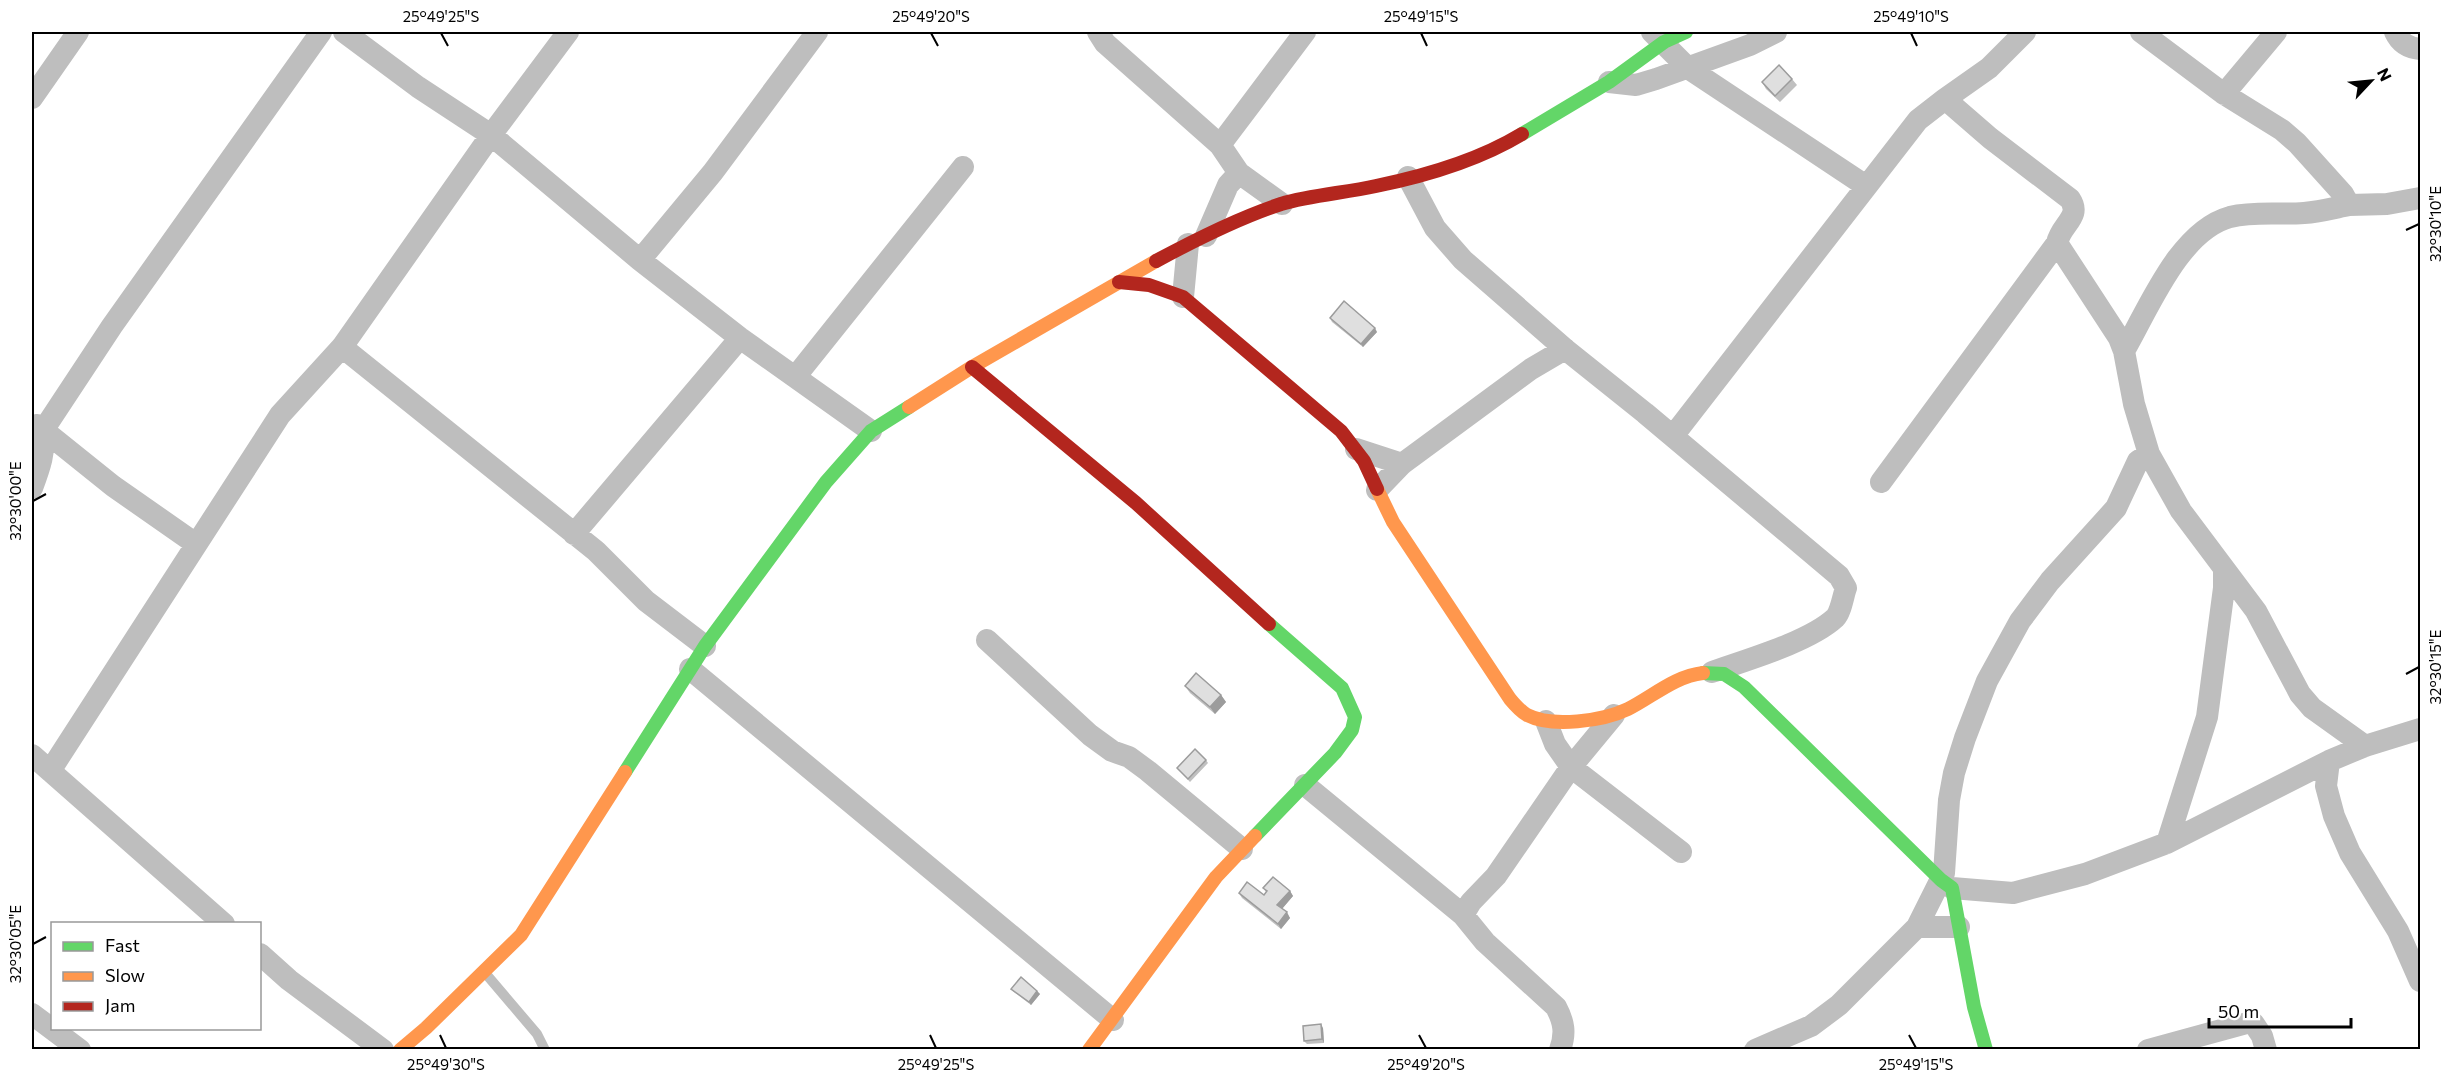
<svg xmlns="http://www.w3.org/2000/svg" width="2452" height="1081" viewBox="0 0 2452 1081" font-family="Commissioner,sans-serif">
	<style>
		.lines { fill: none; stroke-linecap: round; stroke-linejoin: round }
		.lane { stroke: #bebebe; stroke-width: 10 }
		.street { stroke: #bebebe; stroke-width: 22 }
		.fast { stroke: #63d668; stroke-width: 14 }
		.slow { stroke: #ff974d; stroke-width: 14 }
		.jam { stroke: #b3261e; stroke-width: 14 }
		.wall { fill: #c0c0c0 }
		.shaded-wall { fill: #9c9c9c }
		.building { fill: #dfdfdf; stroke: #9c9c9c; stroke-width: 1.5 }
		.ticks { fill: none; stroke: #000; stroke-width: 2 }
		.neatline { fill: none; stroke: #000; stroke-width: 2 }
		.ticks-label { font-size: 15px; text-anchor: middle; fill: #000 }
	</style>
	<rect width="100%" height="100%" fill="#fff"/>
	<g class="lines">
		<path class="lane" d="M 486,974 L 537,1034 L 545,1050"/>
		<path class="street" d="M 344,32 L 418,87 L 491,135 L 640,260 L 740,338 L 871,431
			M 1098,32 L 1105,43 L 1220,145 L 1239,173 L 1282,204
			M 1652,32 L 1688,68 L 1866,186
			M 2141,32 L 2224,94 L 2282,130 L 2297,143 L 2343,194 L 2349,205 L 2387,204 L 2420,198
			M 2395,32 C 2400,43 2409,48 2420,49
			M 1609,82 L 1636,85 L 1656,79 L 1750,45 L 1776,32
			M 2224,94 L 2276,32
			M 32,98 L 78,32
			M 1945,99 L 1990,138 L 2070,199 C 2082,217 2061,224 2057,243 L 2119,338 L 2124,351 L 2134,404 L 2149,454 L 2181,511 L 2256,611 L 2300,694 L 2312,708 L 2365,746
			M 1220,145 L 1305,32
			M 1408,177 L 1435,228 L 1463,260 L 1565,349 L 1645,413 L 1839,576 L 1846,588 C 1843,596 1841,612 1835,618 C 1809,642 1746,660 1712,672
			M 1206,236 L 1228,185 L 1239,173
			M 640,260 L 713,172 L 817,32
			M 1183,297 L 1188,244
			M 342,347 L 596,551 L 646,601 L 705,646
			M 2124,351 C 2149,308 2179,231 2230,217 C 2255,211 2279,215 2304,213 C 2319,212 2334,208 2349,205
			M 796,376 L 963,167
			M 37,425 L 113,486 L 196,544
			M 1673,436 L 1918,120 L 1945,99 L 1989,68 L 2025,32
			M 1356,449 L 1402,464
			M 1881,482 L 2057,243
			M 32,488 C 40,467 45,452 44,429 L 112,326 L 321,32
			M 1377,490 L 1402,464 L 1531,369 L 1565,349
			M 574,534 L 740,338
			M 987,640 L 1090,735 L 1112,751 L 1129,757 L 1148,771 L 1242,849
			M 690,669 L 1113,1020
			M 1546,721 L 1555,744 L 1571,767 L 1681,852
			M 32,755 L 224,924
			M 2329,761 L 2326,786 L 2334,816 L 2350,853 L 2398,931 L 2420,981
			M 50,771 L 280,415 L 342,347 L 491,135 L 568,32
			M 1305,785 L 1463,915 L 1485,942 L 1556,1007 C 1564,1022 1566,1033 1560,1050
			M 2167,843 L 2207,717 L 2224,588 L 2224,569
			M 1952,888 L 2013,893 L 2085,874 L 2167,843 L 2329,761 L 2365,746 L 2420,729
			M 1463,915 L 1471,902 L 1496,876 L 1571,767 L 1614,715
			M 1917,927 L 1959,927
			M 260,954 L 289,980 L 383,1050
			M 32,1014 L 80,1050
			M 1755,1050 L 1811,1026 L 1839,1005 L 1917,927 L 1944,873 L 1949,800 L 1954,773 L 1965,738 L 1987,681 L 2020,621 L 2050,581 L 2116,508 L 2138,461 L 2149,454
			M 2148,1050 L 2247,1023 L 2254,1024 L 2262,1036 L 2266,1050"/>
		<path class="fast" d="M 1522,134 L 1609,82 L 1664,42 L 1686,32
			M 1703,673 L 1724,674 L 1744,687 L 1941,880 L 1952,888 L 1974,1007 L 1986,1050
			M 625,772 L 705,646 L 826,482 L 871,431 L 909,407
			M 1255,836 L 1335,753 L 1352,730 L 1355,717 L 1342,688 L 1269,624"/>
		<path class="slow" d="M 909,407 L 972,367 L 1156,261
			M 1377,489 L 1393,522 L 1510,699 C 1515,705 1520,711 1527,715 C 1552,728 1603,721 1628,709 C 1652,697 1675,676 1703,673
			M 400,1050 L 426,1028 L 521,935 L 625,772
			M 1089,1050 L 1216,877 L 1255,836"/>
		<path class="jam" d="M 1156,261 C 1193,241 1241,217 1281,204 C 1311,195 1345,193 1376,186 C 1425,176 1479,160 1522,134
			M 1119,282 L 1149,285 L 1183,297 L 1341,431 L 1364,461 L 1377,489
			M 972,367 L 1136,503 L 1269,624"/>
	</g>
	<path class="wall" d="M 1792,79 L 1797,85 L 1780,102 L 1766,89 L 1762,82 Z
		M 1330,318 L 1377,332 L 1363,347 L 1332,322 Z
		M 1185,686 L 1221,695 L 1226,702 L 1215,714 L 1190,693 Z
		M 1206,760 L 1208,763 L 1190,782 L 1177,768 Z
		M 1263,888 L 1290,891 L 1293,896 L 1282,909 L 1290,918 L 1281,929 L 1242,898 L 1239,893 L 1264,895 L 1266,892 Z
		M 1011,989 L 1037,991 L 1040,994 L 1031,1005 L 1014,992 Z
		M 1323,1028 L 1324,1043 L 1307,1044 L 1304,1041 Z"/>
	<path class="shaded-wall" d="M 1375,328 L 1377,332 L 1363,347 L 1361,344 Z
		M 1221,695 L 1226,702 L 1215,714 L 1210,707 Z
		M 1290,891 L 1293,896 L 1281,910 L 1277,905 Z
		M 1287,912 L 1290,918 L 1281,929 L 1278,924 Z
		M 1037,991 L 1040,994 L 1031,1005 L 1029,1002 Z
		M 1321,1024 L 1323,1028 L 1324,1043 L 1322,1039 Z"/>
	<path class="building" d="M 1779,65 L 1792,79 L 1775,96 L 1762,82 Z
		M 1344,301 L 1375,328 L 1361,344 L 1330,318 Z
		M 1196,673 L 1221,695 L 1210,707 L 1185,686 Z
		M 1195,749 L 1206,760 L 1188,779 L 1177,768 Z
		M 1273,877 L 1290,891 L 1277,905 L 1287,912 L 1278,924 L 1239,893 L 1247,882 L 1264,895 L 1267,891 L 1263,888 Z
		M 1021,977 L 1037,991 L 1029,1002 L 1011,989 Z
		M 1321,1024 L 1322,1039 L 1304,1041 L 1303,1026 Z"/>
	<path class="ticks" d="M 441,33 L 448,46M 931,33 L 938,46M 1421,33 L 1427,46M 1911,33 L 1917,46M 2406,230 L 2419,224M 33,501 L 46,494M 2406,674 L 2419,667M 33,944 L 46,937M 440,1035 L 446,1048M 930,1035 L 936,1048M 1419,1035 L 1426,1048M 1909,1035 L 1916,1048"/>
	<rect width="2452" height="1081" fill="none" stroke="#ffffff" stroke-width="66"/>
	<rect x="51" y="922" width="210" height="108" fill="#ffffff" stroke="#999999" stroke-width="1.5"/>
	<rect x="63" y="942" width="30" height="9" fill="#63d668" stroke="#999999" stroke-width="1.5"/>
	<text x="105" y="952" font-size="18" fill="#000000">Fast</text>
	<rect x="63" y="972" width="30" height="9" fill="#ff974d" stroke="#999999" stroke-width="1.5"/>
	<text x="105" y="982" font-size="18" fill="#000000">Slow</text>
	<rect x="63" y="1002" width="30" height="9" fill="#b3261e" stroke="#999999" stroke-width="1.5"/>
	<text x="105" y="1012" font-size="18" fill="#000000">Jam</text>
	<g transform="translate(2371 81) rotate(64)" stroke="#ffffff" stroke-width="4.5" paint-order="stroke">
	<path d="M0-4.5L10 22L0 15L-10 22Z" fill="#000000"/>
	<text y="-9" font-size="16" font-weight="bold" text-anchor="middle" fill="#000000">N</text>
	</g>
	<path d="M2209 1018v9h142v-9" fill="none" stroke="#000000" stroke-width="3"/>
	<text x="2218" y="1018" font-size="18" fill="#000000" stroke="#ffffff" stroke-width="4.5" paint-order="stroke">50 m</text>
	<rect x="33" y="33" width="2386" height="1015" class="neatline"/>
	<g class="ticks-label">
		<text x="441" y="22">25°49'25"S</text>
		<text x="931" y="22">25°49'20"S</text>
		<text x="1421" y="22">25°49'15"S</text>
		<text x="1911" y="22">25°49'10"S</text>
		<text transform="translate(2436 224) rotate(-90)" y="5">32°30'10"E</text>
		<text transform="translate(16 501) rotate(-90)" y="5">32°30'00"E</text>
		<text transform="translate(2436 667) rotate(-90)" y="5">32°30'15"E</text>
		<text transform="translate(16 944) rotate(-90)" y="5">32°30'05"E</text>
		<text x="446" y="1070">25°49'30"S</text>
		<text x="936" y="1070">25°49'25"S</text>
		<text x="1426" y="1070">25°49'20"S</text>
		<text x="1916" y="1070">25°49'15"S</text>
	</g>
</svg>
